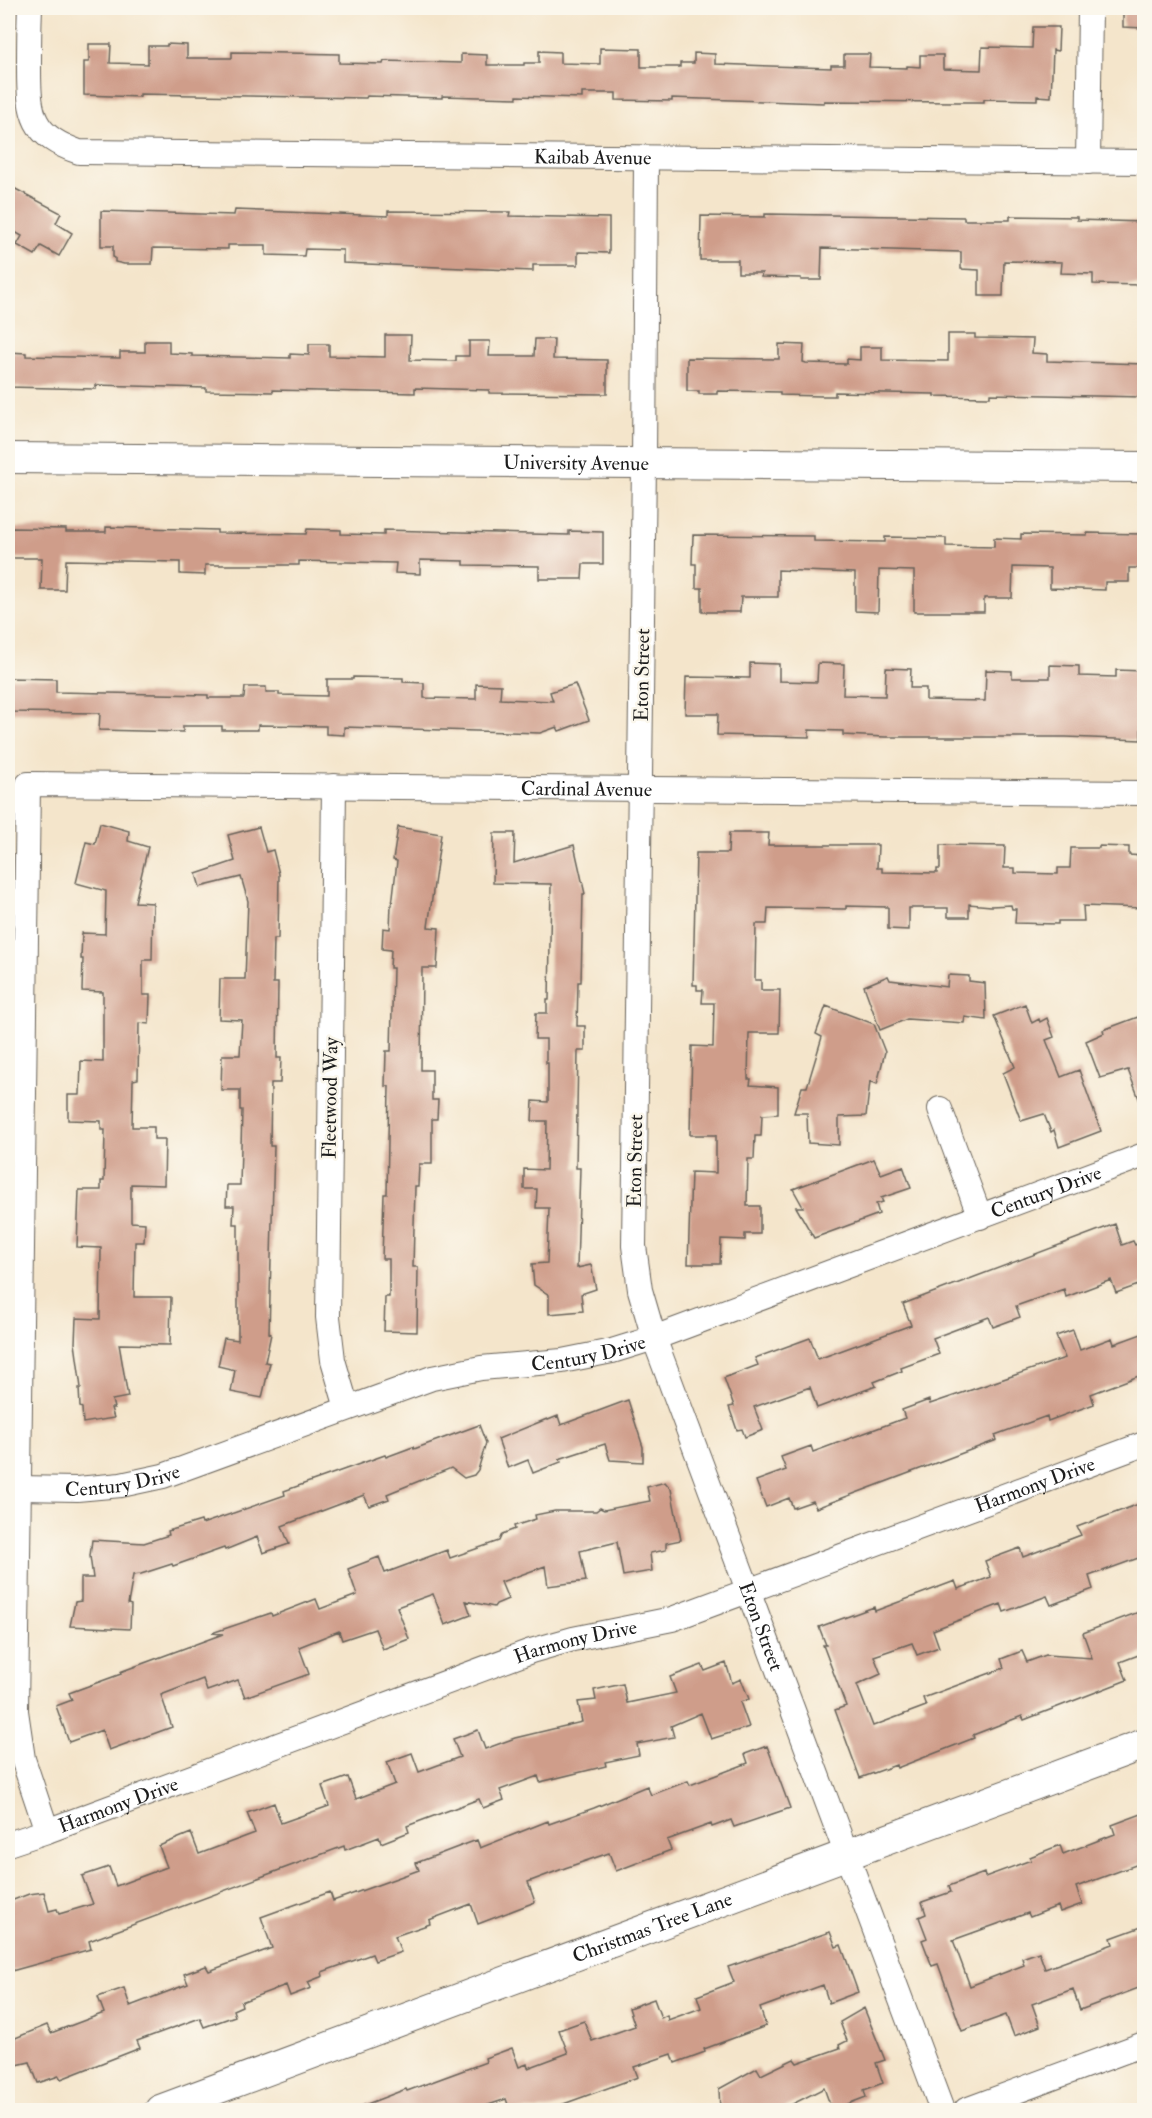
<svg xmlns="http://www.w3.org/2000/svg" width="1152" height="2118" viewBox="0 0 1152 2118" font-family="'IM FELL Double Pica',serif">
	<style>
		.building { fill: #cf9d8a }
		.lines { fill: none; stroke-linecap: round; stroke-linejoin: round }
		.minor-casing { stroke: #686259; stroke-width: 26 }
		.tertiary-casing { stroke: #686259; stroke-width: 32 }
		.minor { stroke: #fff; stroke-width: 24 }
		.tertiary { stroke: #fff; stroke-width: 30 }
		.labels { text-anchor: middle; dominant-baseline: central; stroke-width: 5; stroke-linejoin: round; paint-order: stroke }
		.street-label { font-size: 20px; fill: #1c1c1c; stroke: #fbf7ec }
	</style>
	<rect width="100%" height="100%" fill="#fbf7ec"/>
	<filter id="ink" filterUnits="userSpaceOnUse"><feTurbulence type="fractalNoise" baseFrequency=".0167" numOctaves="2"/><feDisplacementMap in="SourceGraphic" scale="12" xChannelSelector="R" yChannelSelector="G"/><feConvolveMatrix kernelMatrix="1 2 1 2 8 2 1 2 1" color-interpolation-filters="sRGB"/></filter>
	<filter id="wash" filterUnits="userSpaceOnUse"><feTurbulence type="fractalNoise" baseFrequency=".008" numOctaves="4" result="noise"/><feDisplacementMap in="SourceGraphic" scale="24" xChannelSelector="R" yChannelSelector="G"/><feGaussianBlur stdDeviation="1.35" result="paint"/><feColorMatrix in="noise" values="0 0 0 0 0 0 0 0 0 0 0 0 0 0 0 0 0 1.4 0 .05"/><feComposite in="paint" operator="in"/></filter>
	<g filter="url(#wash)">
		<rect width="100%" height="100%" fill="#f4e5cb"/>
		<g id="blocks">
			<path class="building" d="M 1123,10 L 1144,10 L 1144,28 L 1123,27 Z
				M 1033,27 L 1059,27 L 1058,51 L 1053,50 L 1051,97 L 1037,96 L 1037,100 L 984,99 L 984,102 L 958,102 L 824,101 L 824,103 L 672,98 L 672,101 L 616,100 L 616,93 L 582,93 L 582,98 L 517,96 L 517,98 L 442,96 L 442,98 L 367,96 L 366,98 L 140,94 L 140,97 L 84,95 L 84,62 L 89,62 L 89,44 L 111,44 L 110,63 L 148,64 L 148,46 L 167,46 L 167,44 L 187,45 L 187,58 L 232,58 L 232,52 L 339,54 L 339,63 L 383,64 L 384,61 L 461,63 L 461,54 L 487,55 L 487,65 L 524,65 L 524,63 L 539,63 L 539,51 L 560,52 L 560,63 L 600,64 L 600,48 L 641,49 L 641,67 L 680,67 L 680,63 L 694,63 L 694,53 L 715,54 L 715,64 L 831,68 L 831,65 L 844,65 L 844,54 L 870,54 L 869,67 L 907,68 L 907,66 L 920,67 L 920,55 L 943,55 L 943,69 L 981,70 L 982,47 L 1032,48 Z
				M 8,185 L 61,213 L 56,223 L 72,233 L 59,256 L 41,246 L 35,255 L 17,245 L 22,236 L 8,228 Z
				M 235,210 L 388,216 L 388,211 L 510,212 L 509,216 L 609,218 L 609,253 L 578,252 L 578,265 L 533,265 L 533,271 L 343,263 L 343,250 L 305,249 L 304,256 L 266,255 L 266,245 L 228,245 L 228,249 L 153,248 L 152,264 L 124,264 L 115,262 L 115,258 L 113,257 L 113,246 L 101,246 L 101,211 L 234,215 Z
				M 765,214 L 964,217 L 964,220 L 1010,220 L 1010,216 L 1077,217 L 1077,220 L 1144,222 L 1144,285 L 1093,284 L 1093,274 L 1061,273 L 1062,262 L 1004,261 L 1003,296 L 979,296 L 979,270 L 961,269 L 961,252 L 822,248 L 821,280 L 801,280 L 801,278 L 761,277 L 762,273 L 738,273 L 738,260 L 700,260 L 701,216 L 765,217 Z
				M 948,334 L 975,334 L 975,338 L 1033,339 L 1032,353 L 1047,354 L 1047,361 L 1144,364 L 1144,397 L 990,394 L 990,397 L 987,397 L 934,396 L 934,394 L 835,392 L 835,396 L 822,396 L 780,395 L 780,392 L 717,391 L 717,394 L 699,394 L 699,391 L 687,391 L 687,358 L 779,359 L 779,344 L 804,345 L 803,362 L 806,363 L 847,364 L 847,359 L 860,360 L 860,347 L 882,347 L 882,360 L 948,361 Z
				M 385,335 L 411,335 L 410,360 L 456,361 L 456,356 L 469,356 L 469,341 L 490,341 L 489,356 L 534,356 L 535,339 L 554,339 L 553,359 L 607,360 L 607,394 L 489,393 L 489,390 L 415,388 L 415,393 L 273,390 L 273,392 L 206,391 L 206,388 L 96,385 L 96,389 L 8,387 L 8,352 L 26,353 L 26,356 L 120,358 L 120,352 L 145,352 L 145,341 L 169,341 L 169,353 L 192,354 L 192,356 L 290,358 L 290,354 L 309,355 L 309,344 L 329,344 L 329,356 L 385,357 Z
				M 106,527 L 217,530 L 217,533 L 306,534 L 307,529 L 341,530 L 341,534 L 384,535 L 384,530 L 569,535 L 569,531 L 603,532 L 603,564 L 583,564 L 582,579 L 539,579 L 539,566 L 464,565 L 464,561 L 420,560 L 420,574 L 395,573 L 396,563 L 299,561 L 299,565 L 205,565 L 205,575 L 180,574 L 180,562 L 66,560 L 65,590 L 41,590 L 42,558 L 11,558 L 11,528 L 66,529 L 66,532 L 106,532 Z
				M 1087,533 L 1143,534 L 1142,568 L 1129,568 L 1129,582 L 1105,582 L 1105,590 L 1050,588 L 1050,568 L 1013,567 L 1012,598 L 984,598 L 984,612 L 914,612 L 914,571 L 879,570 L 878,612 L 855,611 L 855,573 L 778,570 L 778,597 L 741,597 L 740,612 L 702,612 L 702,588 L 696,588 L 696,564 L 692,564 L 693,535 L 814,536 L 814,541 L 885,542 L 885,537 L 946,538 L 946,546 L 994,547 L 994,538 L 1021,539 L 1021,534 L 1087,535 Z
				M 750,663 L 779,664 L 779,681 L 817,682 L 818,663 L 844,664 L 843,695 L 885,696 L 886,668 L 911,669 L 910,688 L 926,688 L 926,700 L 985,701 L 986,670 L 1012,671 L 1012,678 L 1050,678 L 1050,665 L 1079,666 L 1079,676 L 1116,677 L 1116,670 L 1144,671 L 1144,699 L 1141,699 L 1141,740 L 1066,737 L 885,737 L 843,735 L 843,731 L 809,730 L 809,737 L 717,735 L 718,714 L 685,714 L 686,677 L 750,678 Z
				M 353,677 L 403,678 L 403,682 L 424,683 L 424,698 L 476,699 L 476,684 L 501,685 L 500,699 L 553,701 L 550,692 L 575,684 L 589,720 L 559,731 L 557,727 L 540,733 L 344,727 L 344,735 L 326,734 L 326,726 L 258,725 L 258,730 L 222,730 L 222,726 L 183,726 L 183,732 L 99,730 L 100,713 L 8,712 L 8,678 L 56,679 L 56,692 L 208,695 L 208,698 L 244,698 L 245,687 L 266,687 L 266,692 L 279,692 L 279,695 L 327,696 L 327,679 L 353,679 Z
				M 100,823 L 129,831 L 128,841 L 148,847 L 135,902 L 153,903 L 152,960 L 143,960 L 143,995 L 150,995 L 149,1024 L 139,1023 L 138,1079 L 133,1080 L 132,1127 L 154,1127 L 154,1139 L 165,1139 L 164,1185 L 131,1184 L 131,1222 L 145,1223 L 144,1242 L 135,1242 L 134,1297 L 171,1297 L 170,1345 L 119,1344 L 128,1397 L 112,1400 L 114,1408 L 111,1408 L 114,1418 L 83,1423 L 82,1408 L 80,1407 L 79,1388 L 81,1388 L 75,1343 L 76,1318 L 100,1319 L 101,1248 L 77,1247 L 79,1190 L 101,1190 L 101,1181 L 104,1181 L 105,1130 L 101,1130 L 101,1121 L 68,1120 L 68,1095 L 80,1095 L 81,1061 L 103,1062 L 103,992 L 82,991 L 83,959 L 81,959 L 82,933 L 105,934 L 106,891 L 76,883 L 86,842 L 95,844 Z
				M 259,827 L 266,852 L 273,850 L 279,874 L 278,939 L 274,939 L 273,983 L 278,983 L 277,1058 L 281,1058 L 280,1083 L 271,1083 L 270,1146 L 274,1146 L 269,1333 L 271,1334 L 265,1362 L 270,1363 L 262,1398 L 231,1392 L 235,1370 L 218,1366 L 224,1338 L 238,1340 L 238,1224 L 233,1224 L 234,1206 L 226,1206 L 227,1185 L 240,1185 L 242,1110 L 240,1110 L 240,1090 L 221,1090 L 222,1055 L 240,1055 L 242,1020 L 219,1019 L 220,979 L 245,979 L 248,901 L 241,877 L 200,887 L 196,874 L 235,861 L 228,835 Z
				M 398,827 L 441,834 L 428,927 L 439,928 L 437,968 L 422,968 L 421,1070 L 432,1070 L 432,1100 L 438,1100 L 437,1119 L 432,1119 L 432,1164 L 419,1164 L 418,1186 L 415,1186 L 413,1267 L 418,1267 L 417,1332 L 384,1331 L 385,1297 L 389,1297 L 389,1259 L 382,1259 L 384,1194 L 387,1194 L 389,1086 L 385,1086 L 386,1051 L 391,1051 L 393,968 L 390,968 L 391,950 L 382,949 L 383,928 L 390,929 L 391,905 L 392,905 L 397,861 L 393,860 Z
				M 494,833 L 515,833 L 514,863 L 574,845 L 585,894 L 583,894 L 581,982 L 578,982 L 577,1026 L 585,1026 L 585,1051 L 578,1051 L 576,1168 L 580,1168 L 577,1268 L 591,1265 L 596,1289 L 581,1294 L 583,1311 L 549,1314 L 549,1295 L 534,1285 L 532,1264 L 547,1263 L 549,1208 L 536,1208 L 537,1189 L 524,1189 L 524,1169 L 546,1170 L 547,1121 L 532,1121 L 533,1101 L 548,1102 L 548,1063 L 546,1063 L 546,1039 L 535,1039 L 536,1013 L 547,1013 L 547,1000 L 549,1000 L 551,884 L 493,883 Z
				M 729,833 L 769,833 L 768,845 L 878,845 L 877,868 L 882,868 L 882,872 L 937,873 L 937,869 L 940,869 L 940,845 L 1005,846 L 1004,868 L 1015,868 L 1015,873 L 1058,874 L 1058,868 L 1070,868 L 1071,848 L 1099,848 L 1099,846 L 1129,847 L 1129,855 L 1144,856 L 1144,908 L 1083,906 L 1084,921 L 1058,921 L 1058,924 L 1015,923 L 1016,909 L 1012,909 L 1011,905 L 991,906 L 969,904 L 969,917 L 948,917 L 948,908 L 909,908 L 909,930 L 888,929 L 888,907 L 846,906 L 846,909 L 768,908 L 767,924 L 756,924 L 755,980 L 761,980 L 761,990 L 780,990 L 779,1033 L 749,1033 L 748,1079 L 751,1079 L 750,1085 L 778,1087 L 778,1114 L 762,1115 L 761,1136 L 755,1136 L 754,1159 L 748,1159 L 747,1206 L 760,1206 L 760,1234 L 745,1234 L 745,1240 L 721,1239 L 720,1264 L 688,1264 L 691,1172 L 716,1173 L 716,1135 L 690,1135 L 692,1046 L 713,1047 L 714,1003 L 702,1003 L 703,990 L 697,990 L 697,985 L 693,985 L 696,853 L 728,853 Z
				M 948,975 L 969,976 L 969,981 L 985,983 L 986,1020 L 965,1017 L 964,1023 L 907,1019 L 880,1030 L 864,986 L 888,976 L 890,980 L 947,987 Z
				M 1025,1004 L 1032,1023 L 1039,1019 L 1040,1022 L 1047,1018 L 1054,1037 L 1046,1040 L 1061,1077 L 1079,1070 L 1101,1131 L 1059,1147 L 1054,1130 L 1051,1132 L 1044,1114 L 1021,1121 L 1003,1073 L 1015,1067 L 994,1016 Z
				M 826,1006 L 874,1024 L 885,1052 L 877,1084 L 870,1081 L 866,1116 L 839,1117 L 839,1145 L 808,1143 L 807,1113 L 794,1113 L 802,1087 L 807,1087 L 822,1037 L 816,1034 Z
				M 1138,1017 L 1144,1033 L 1143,1109 L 1128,1070 L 1100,1078 L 1086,1041 L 1104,1033 L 1103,1030 Z
				M 874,1159 L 881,1174 L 903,1166 L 911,1188 L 881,1198 L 883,1202 L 876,1204 L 879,1214 L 814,1238 L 796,1207 L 803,1207 L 793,1189 Z
				M 1115,1224 L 1122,1245 L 1133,1241 L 1135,1245 L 1144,1241 L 1144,1283 L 1116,1293 L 1111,1280 L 1066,1297 L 1064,1289 L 1016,1306 L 1020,1317 L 993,1327 L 989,1317 L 933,1338 L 939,1354 L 901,1368 L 902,1371 L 874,1382 L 876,1386 L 817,1408 L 810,1387 L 754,1407 L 763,1430 L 745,1437 L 742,1429 L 737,1430 L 729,1407 L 734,1406 L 724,1378 L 758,1365 L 755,1358 L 810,1338 L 818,1359 L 911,1325 L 903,1304 Z
				M 1073,1330 L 1080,1350 L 1112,1338 L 1114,1344 L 1144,1333 L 1144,1374 L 1091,1394 L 1094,1404 L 1048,1421 L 1047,1416 L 995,1435 L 997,1440 L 816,1508 L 813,1501 L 793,1508 L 789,1498 L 766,1507 L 756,1481 L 786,1470 L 781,1457 L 811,1446 L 813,1452 L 905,1418 L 902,1410 L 929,1400 L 930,1404 L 1065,1358 L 1056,1336 Z
				M 628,1400 L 643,1447 L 643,1462 L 610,1460 L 605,1444 L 559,1459 L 561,1462 L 533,1473 L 528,1460 L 508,1468 L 498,1439 L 547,1419 L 548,1420 L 558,1416 L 561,1425 Z
				M 479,1425 L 486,1443 L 478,1470 L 474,1475 L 464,1478 L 451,1468 L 387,1494 L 389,1499 L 369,1506 L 364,1495 L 282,1526 L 289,1544 L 263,1553 L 257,1537 L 225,1550 L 224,1548 L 173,1566 L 172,1564 L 141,1574 L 133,1575 L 128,1604 L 131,1605 L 130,1629 L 70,1626 L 75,1602 L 81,1601 L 81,1578 L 93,1578 L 90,1556 L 92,1540 L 144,1543 L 169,1535 L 168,1531 L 201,1521 L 202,1524 L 285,1495 L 284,1491 L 385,1455 L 386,1457 L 413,1447 L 414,1449 Z
				M 665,1482 L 671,1489 L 681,1540 L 666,1543 L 666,1550 L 650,1553 L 652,1571 L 623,1576 L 617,1542 L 580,1551 L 586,1581 L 548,1586 L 545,1566 L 501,1582 L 508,1599 L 496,1604 L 494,1607 L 466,1601 L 471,1615 L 445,1625 L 433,1594 L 397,1607 L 409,1639 L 383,1649 L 375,1629 L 342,1640 L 339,1631 L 299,1647 L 309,1674 L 245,1697 L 238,1680 L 207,1691 L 203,1679 L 161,1695 L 172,1727 L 109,1750 L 102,1730 L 69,1742 L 56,1706 L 72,1700 L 69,1693 L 121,1674 L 120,1672 L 223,1634 L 212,1633 L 271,1613 L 272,1616 L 316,1599 L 320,1609 L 357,1595 L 348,1569 L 379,1557 L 385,1573 L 447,1550 L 450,1558 L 499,1541 L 502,1534 L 515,1529 L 514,1526 L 536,1519 L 535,1515 L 555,1511 L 596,1511 L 600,1508 L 604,1510 L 650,1501 L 647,1487 Z
				M 1144,1502 L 1144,1556 L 1089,1576 L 1093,1589 L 1051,1605 L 1047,1596 L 1004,1612 L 1001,1604 L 933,1630 L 939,1647 L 917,1655 L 912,1643 L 874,1656 L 881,1674 L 857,1685 L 873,1726 L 926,1706 L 923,1698 L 1004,1668 L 1001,1659 L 1022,1651 L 1027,1662 L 1046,1655 L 1092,1658 L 1083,1633 L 1144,1610 L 1144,1653 L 1120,1662 L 1127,1680 L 1024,1720 L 1022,1716 L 973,1735 L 974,1738 L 897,1768 L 896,1765 L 860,1778 L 835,1710 L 846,1706 L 823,1645 L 826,1645 L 819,1627 L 874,1607 L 875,1611 L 955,1581 L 958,1589 L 991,1577 L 985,1561 L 1020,1548 L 1023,1557 L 1081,1535 L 1077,1527 Z
				M 726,1663 L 732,1683 L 741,1679 L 749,1699 L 740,1702 L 749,1727 L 711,1739 L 701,1713 L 671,1726 L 674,1737 L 637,1744 L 639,1755 L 605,1762 L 606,1766 L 540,1782 L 538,1776 L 500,1790 L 504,1800 L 483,1808 L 479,1799 L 407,1826 L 409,1832 L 381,1843 L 379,1837 L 345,1850 L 344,1846 L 89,1941 L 91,1949 L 8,1972 L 8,1902 L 29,1894 L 44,1892 L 49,1911 L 57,1909 L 59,1914 L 93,1904 L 82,1876 L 109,1867 L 116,1886 L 167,1867 L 159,1846 L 191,1833 L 199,1854 L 255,1833 L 247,1813 L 274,1803 L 281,1823 L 329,1806 L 322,1786 L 348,1777 L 356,1799 L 395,1784 L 387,1762 L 412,1753 L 419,1772 L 460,1757 L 453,1739 L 478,1730 L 485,1749 L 515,1738 L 582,1722 L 578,1702 L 596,1700 L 594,1690 L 623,1684 L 627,1703 L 676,1693 L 670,1677 L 702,1665 L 705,1671 Z
				M 767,1746 L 790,1808 L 734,1827 L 731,1820 L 712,1827 L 711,1824 L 667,1840 L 671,1850 L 616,1871 L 609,1853 L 565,1868 L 528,1882 L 535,1902 L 478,1924 L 471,1904 L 429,1920 L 430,1924 L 395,1936 L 401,1952 L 375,1961 L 372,1954 L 322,1972 L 323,1976 L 308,1982 L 311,1988 L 290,1996 L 286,1985 L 241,2002 L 242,2006 L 233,2010 L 235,2016 L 204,2027 L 200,2018 L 137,2041 L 140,2048 L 61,2079 L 59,2076 L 38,2083 L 30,2062 L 8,2067 L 8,2041 L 47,2025 L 51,2033 L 104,2013 L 98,1997 L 124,1988 L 130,2006 L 188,1984 L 184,1974 L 206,1966 L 209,1971 L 272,1948 L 261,1917 L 330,1892 L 333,1901 L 419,1870 L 416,1863 L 458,1847 L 477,1840 L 480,1848 L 548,1821 L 549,1824 L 594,1808 L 647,1786 L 651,1795 L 688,1781 L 690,1785 L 748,1763 L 745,1754 Z
				M 1144,1813 L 1144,1862 L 1076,1887 L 1082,1904 L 1060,1912 L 1058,1906 L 1030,1917 L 1028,1913 L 953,1940 L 970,1986 L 1024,1965 L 1022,1958 L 1039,1952 L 1045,1969 L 1113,1944 L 1111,1938 L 1144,1926 L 1144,1986 L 1080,2010 L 1073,1989 L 1032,2004 L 1040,2026 L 1014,2036 L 1006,2015 L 962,2031 L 938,1964 L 932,1966 L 922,1940 L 927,1938 L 919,1917 L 926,1914 L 922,1902 L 951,1892 L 949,1886 L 984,1873 L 985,1877 L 1031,1860 L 1030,1857 L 1060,1845 L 1063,1854 L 1115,1834 L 1112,1825 Z
				M 830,1932 L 836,1947 L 841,1945 L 858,1992 L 829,2003 L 823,1985 L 760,2008 L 766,2026 L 704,2049 L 705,2052 L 675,2063 L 672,2054 L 634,2067 L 638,2077 L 547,2110 L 510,2110 L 506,2099 L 474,2110 L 355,2110 L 354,2109 L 406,2089 L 407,2091 L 486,2062 L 485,2058 L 512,2048 L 519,2067 L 527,2064 L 528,2068 L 568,2053 L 559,2030 L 584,2021 L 592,2041 L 635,2026 L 629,2008 L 654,1999 L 661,2018 L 667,2015 L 668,2020 L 701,2008 L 697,1996 L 734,1982 L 728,1967 Z
				M 864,2008 L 885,2060 L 876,2063 L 883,2083 L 864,2090 L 866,2097 L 832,2110 L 824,2088 L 781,2110 L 720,2110 L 719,2089 L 757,2068 L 761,2075 L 794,2059 L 797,2063 L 840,2048 L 839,2045 L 847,2041 L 840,2022 Z"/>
		</g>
	</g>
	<g filter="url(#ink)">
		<use href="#blocks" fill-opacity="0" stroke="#686259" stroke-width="1.5"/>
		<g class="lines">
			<g class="minor-casing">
				<g id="minor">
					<path id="s1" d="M 30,8 C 29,28 29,48 29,69 C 29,115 32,136 79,152 L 1144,162"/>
					<path id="s2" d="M 646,158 L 644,463 L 634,1246 L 640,1290 L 654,1338 L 942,2110"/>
					<path d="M 1088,162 L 1090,8"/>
					<path d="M 334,786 L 328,1317 L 333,1360 L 347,1408"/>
					<path d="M 940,1109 L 980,1217"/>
					<path id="s3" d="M 18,1488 L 77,1489 L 121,1485 L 163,1476 L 432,1378 L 481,1368 L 562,1361 L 612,1351 L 654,1338 L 1144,1155"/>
					<path id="s4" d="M 47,1831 L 23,1759 L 16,1711 L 28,784 L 1144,793"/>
					<path id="s5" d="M 8,1844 L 47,1831 L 531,1651 L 573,1639 L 672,1619 L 1144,1444"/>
					<path d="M 966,2110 L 1144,2044"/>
				</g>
			</g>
			<g class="tertiary-casing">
				<g id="tertiary">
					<path id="s6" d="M 8,458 L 1144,467"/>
					<path id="s7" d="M 160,2110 L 1144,1744"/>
				</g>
			</g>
			<use href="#minor" class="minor"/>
			<use href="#tertiary" class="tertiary"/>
		</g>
	</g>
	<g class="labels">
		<g class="street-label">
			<text stroke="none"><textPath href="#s1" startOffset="682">Kaibab Avenue</textPath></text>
			<text stroke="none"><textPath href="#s6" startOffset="568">University Avenue</textPath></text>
			<text transform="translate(642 675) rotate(-89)">Eton Street</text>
			<text stroke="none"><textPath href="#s4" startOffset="1610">Cardinal Avenue</textPath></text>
			<text transform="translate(330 1098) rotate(-89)">Fleetwood Way</text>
			<text transform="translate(635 1161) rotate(-89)">Eton Street</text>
			<text stroke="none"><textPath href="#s3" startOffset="1077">Century Drive</textPath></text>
			<text stroke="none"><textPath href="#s3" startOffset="591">Century Drive</textPath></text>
			<text stroke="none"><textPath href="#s3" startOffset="105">Century Drive</textPath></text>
			<text stroke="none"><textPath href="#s5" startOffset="1089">Harmony Drive</textPath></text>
			<text stroke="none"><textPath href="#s2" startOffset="1490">Eton Street</textPath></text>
			<text stroke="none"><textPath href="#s5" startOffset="603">Harmony Drive</textPath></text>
			<text stroke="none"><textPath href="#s5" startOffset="117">Harmony Drive</textPath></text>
			<text stroke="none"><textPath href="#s7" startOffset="525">Christmas Tree Lane</textPath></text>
		</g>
	</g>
	<rect width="1152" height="2118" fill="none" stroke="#fbf7ec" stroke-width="30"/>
</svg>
